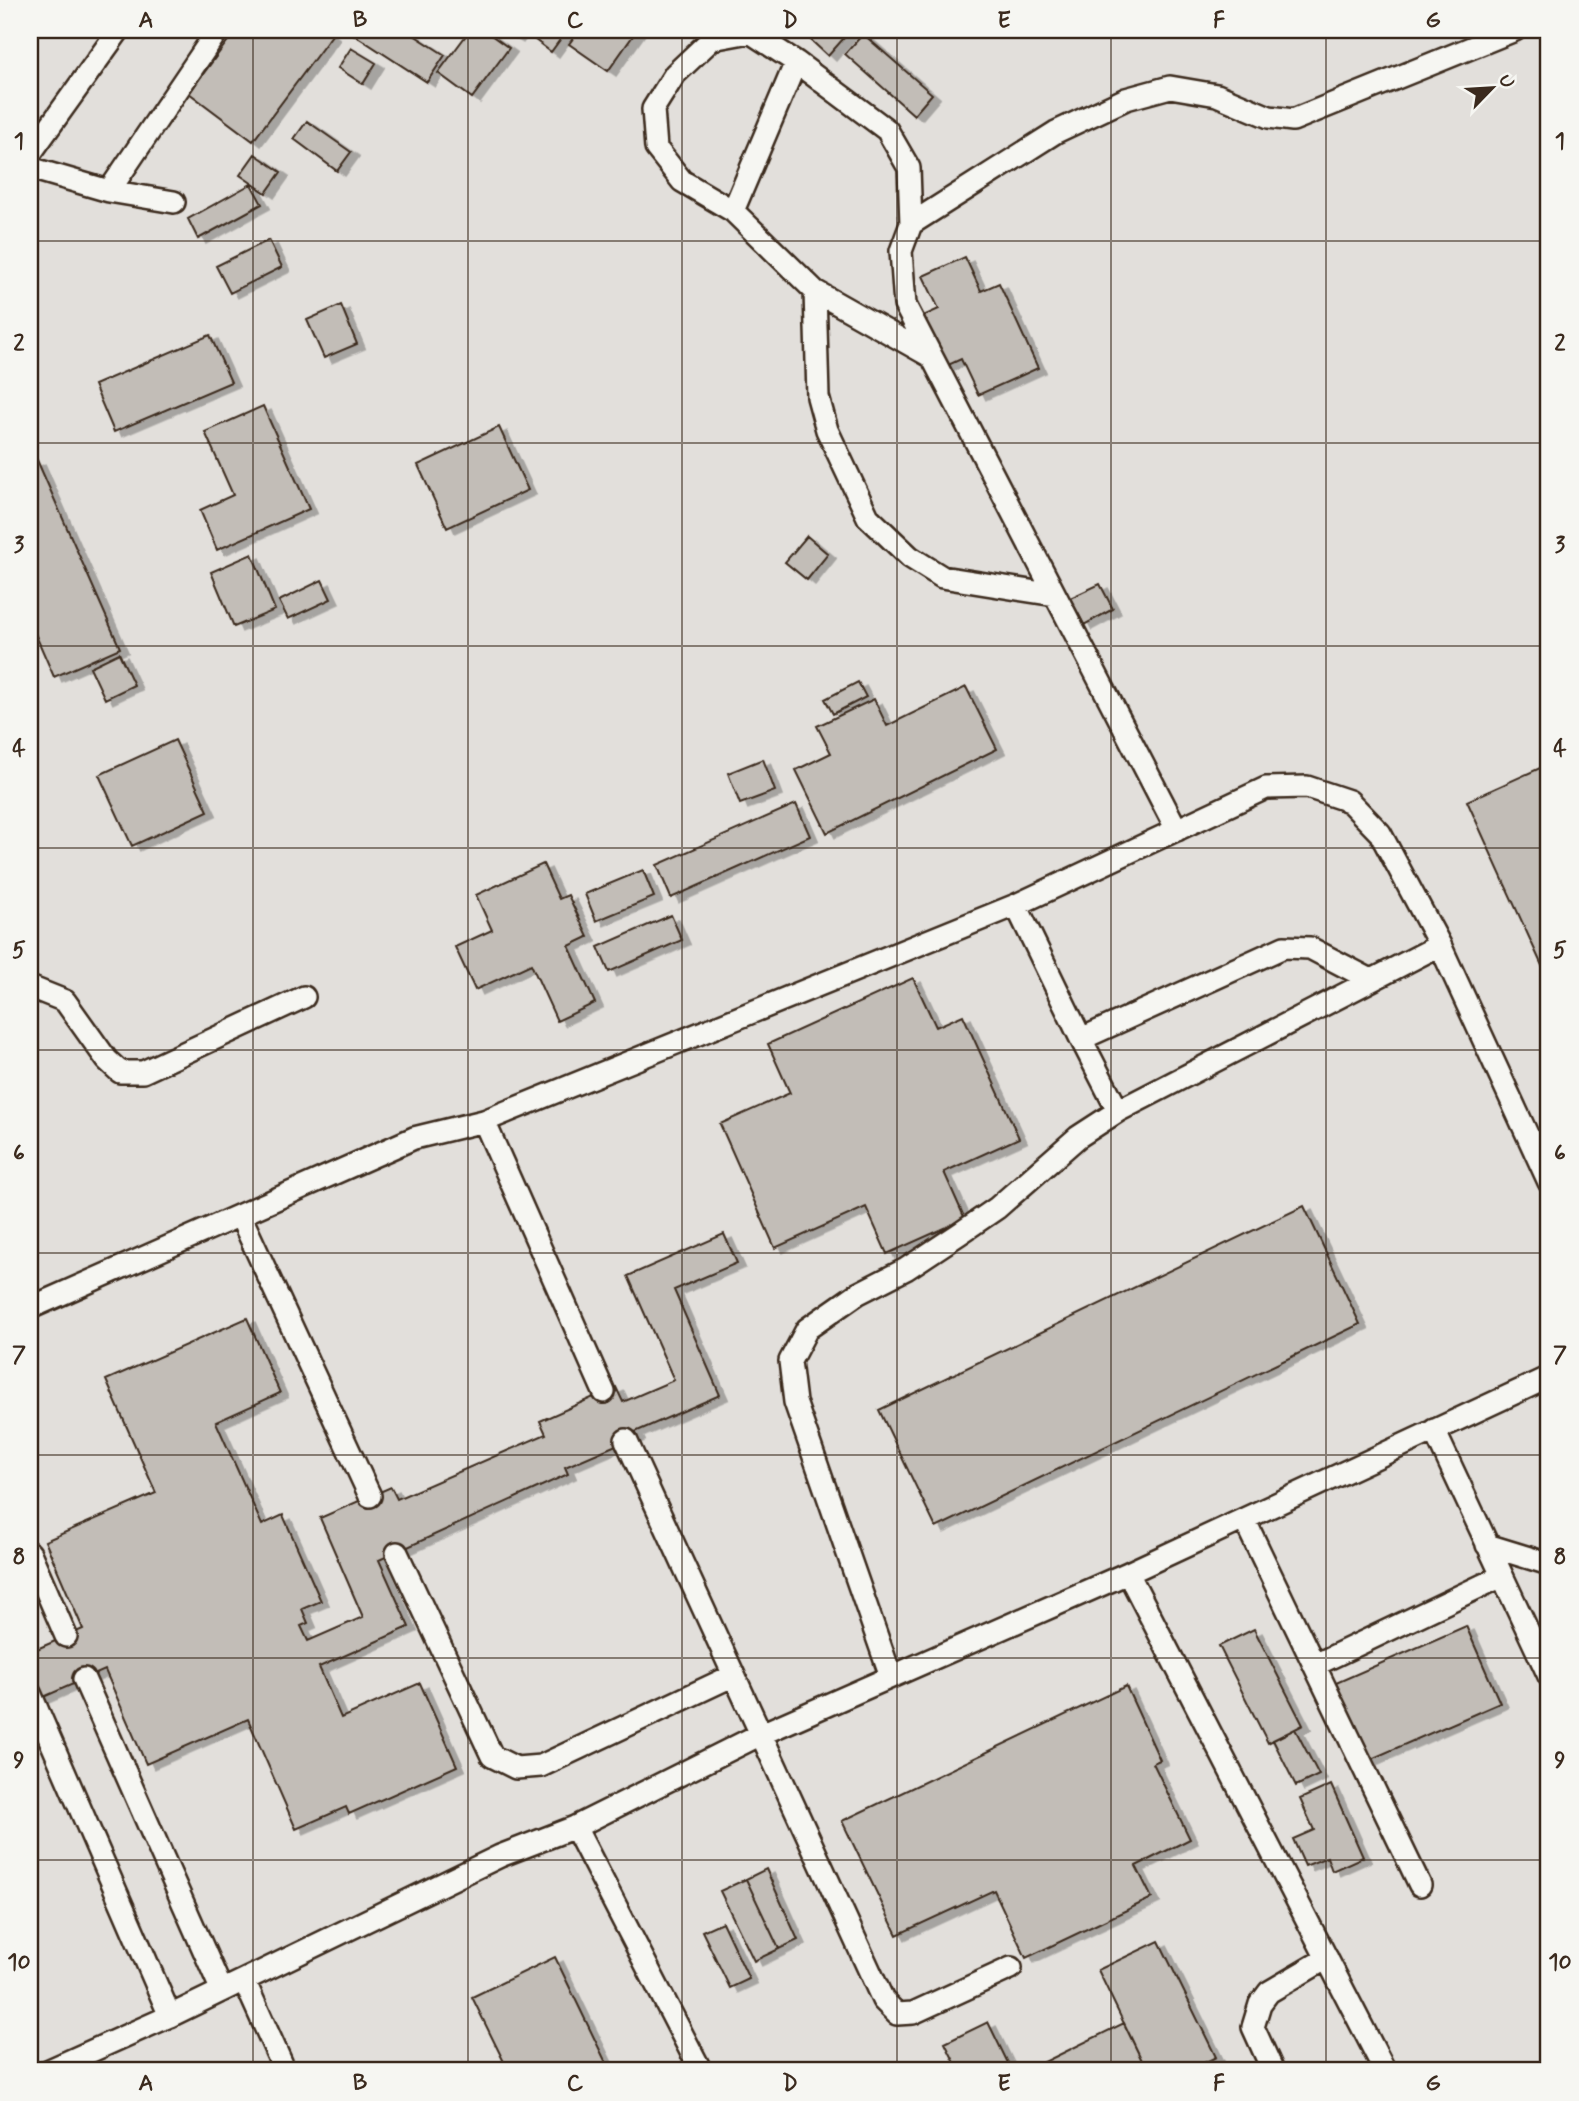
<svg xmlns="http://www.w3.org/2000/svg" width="1579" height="2101" viewBox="0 0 1579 2101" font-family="Mynerve,sans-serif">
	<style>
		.built { fill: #e2dfdb }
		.building { fill: #c2bdb7; stroke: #3b2a1e; stroke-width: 2; filter: url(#shadow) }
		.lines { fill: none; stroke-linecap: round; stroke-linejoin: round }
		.lane-casing { stroke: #3b2a1e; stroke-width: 26 }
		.lane { stroke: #f6f6f2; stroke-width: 21 }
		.grid { fill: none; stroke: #3b2a1e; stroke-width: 2; stroke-opacity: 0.55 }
		.neatline { fill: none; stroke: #3b2a1e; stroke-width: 2.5 }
		.grid-label { font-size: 23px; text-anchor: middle; font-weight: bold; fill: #3b2a1e }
	</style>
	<defs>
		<filter id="shadow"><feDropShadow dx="8" dy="4.5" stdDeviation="0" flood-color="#0004"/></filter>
	</defs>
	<rect width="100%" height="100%" fill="#efeeea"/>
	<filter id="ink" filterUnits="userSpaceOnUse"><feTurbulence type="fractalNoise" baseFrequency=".0143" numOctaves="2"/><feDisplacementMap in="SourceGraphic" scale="14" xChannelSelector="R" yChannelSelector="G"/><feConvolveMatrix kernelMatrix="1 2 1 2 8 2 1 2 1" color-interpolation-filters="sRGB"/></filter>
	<g filter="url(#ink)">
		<path class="built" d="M 30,30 L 1549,30 L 1549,2071 L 30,2071 Z"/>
		<path class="building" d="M 236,30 L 325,30 L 332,35 L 253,141 L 189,93 Z
			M 347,30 L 406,30 L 445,55 L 427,82 Z
			M 470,30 L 484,30 L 509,48 L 472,98 L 438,73 Z
			M 501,30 L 521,30 L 515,38 Z
			M 522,30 L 567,30 L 551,52 Z
			M 579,30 L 637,30 L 608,71 L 569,44 Z
			M 800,30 L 851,30 L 828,56 Z
			M 863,34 L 932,94 L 914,115 L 845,54 Z
			M 351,48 L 376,63 L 363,84 L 338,68 Z
			M 307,121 L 351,152 L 337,171 L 294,139 Z
			M 255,154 L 281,172 L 266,193 L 240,175 Z
			M 251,184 L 262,204 L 198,239 L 188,219 Z
			M 269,240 L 282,267 L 230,293 L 216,266 Z
			M 965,257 L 981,291 L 999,283 L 1038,368 L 978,395 L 961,359 L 944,367 L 921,317 L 939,309 L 923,276 Z
			M 341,305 L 357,344 L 324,358 L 307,320 Z
			M 210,335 L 231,382 L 114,432 L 94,385 Z
			M 263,406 L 309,509 L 217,550 L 200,510 L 233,495 L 205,432 Z
			M 499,427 L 528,490 L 447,528 L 418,465 Z
			M 37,460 L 120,648 L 54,677 L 30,622 L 30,463 Z
			M 807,536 L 828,554 L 807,580 L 785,562 Z
			M 252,554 L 275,610 L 234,627 L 211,572 Z
			M 322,580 L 331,599 L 288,619 L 279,601 Z
			M 1100,584 L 1113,609 L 1084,625 L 1070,598 Z
			M 119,653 L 134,685 L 105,699 L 90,667 Z
			M 858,682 L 866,697 L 833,714 L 825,699 Z
			M 966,687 L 997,749 L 827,833 L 796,770 L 831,753 L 817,726 L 874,699 L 887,726 Z
			M 175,740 L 208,811 L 132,846 L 99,775 Z
			M 763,759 L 775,791 L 740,804 L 728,773 Z
			M 1549,764 L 1549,981 L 1467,801 Z
			M 796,804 L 810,836 L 671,898 L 657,865 Z
			M 543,864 L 559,899 L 568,895 L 588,937 L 569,946 L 595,1003 L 557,1021 L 531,964 L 475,990 L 455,947 L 492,930 L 476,895 Z
			M 643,870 L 654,897 L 596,921 L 585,894 Z
			M 671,915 L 682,940 L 609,972 L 598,947 Z
			M 913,978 L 936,1027 L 963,1015 L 1019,1138 L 944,1172 L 965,1219 L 887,1254 L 866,1207 L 775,1248 L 720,1124 L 790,1093 L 768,1044 Z
			M 1304,1206 L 1360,1324 L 936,1528 L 879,1410 Z
			M 724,1234 L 737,1263 L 674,1290 L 720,1395 L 635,1432 L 637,1436 L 565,1467 L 568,1474 L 379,1560 L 409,1627 L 319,1667 L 341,1718 L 420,1683 L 457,1766 L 349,1814 L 346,1807 L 296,1829 L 248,1719 L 146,1764 L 105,1670 L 39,1699 L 30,1678 L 30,1652 L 83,1629 L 45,1541 L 156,1493 L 106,1380 L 247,1318 L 280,1393 L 216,1422 L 262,1525 L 283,1515 L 321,1601 L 302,1609 L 308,1623 L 301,1626 L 308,1641 L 363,1617 L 320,1518 L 391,1487 L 397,1499 L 546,1434 L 540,1421 L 616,1387 L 623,1402 L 674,1380 L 628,1276 Z
			M 1466,1626 L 1500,1703 L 1369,1760 L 1336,1683 Z
			M 1254,1629 L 1303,1725 L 1268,1743 L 1219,1646 Z
			M 1126,1686 L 1160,1760 L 1153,1763 L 1190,1839 L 1136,1866 L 1152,1898 L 1026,1958 L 994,1890 L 897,1935 L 842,1821 Z
			M 1295,1729 L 1319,1775 L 1296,1786 L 1273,1740 Z
			M 1331,1785 L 1363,1857 L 1332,1871 L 1327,1857 L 1305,1866 L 1293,1839 L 1314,1830 L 1300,1799 Z
			M 766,1869 L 798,1940 L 779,1949 L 746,1879 Z
			M 746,1879 L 779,1949 L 754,1961 L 720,1891 Z
			M 722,1922 L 749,1979 L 730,1988 L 702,1931 Z
			M 1159,1941 L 1216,2057 L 1188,2071 L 1147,2071 L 1098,1970 Z
			M 555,1957 L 610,2071 L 500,2071 L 507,2068 L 472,1997 Z
			M 988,2022 L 1009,2065 L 995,2071 L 959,2071 L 945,2043 Z
			M 1124,2023 L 1147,2071 L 1026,2071 Z"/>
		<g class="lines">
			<g class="lane-casing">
				<path id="lane" d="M 30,154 L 119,30
					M 30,168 L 109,191 L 174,202
					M 109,191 L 218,30
					M 733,211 L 796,62
					M 911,224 L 1056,132 L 1126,99 L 1170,87 L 1217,95 L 1269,117 L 1293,120 L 1515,30
					M 815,291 L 818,397 L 827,430 L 868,517 L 910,557 L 942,577 L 1055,595
					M 932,357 L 815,291 L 733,211 L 682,181 L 656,148 L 653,109 L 675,74 L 712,39 L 750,32 L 796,62 L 887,130 L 909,168 L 911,224 L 901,251 L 905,305 L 1177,830
					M 1016,905 L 1081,1039 L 1284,947 L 1310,948 L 1371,980
					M 30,987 L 65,1001 L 107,1060 L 120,1072 L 143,1072 L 304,997
					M 1081,1039 L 1118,1111
					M 484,1121 L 604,1392
					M 240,1215 L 370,1496
					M 30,1308 L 414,1138 L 484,1121 L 1016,905 L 1266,788 L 1307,787 L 1349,801 L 1380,833 L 1440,945 L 1549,1182
					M 1434,1430 L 1549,1676
					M 626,1440 L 883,2000 L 897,2014 L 913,2013 L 1011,1968
					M 1244,1519 L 1420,1885
					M 1487,1545 L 1549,1564
					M 30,1553 L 66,1636
					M 397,1553 L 492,1756 L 516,1768 L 541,1766 L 732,1676
					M 1128,1573 L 1385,2071
					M 1315,1665 L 1502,1576
					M 891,1677 L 795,1402 L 790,1361 L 807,1329 L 857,1294 L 906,1269 L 959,1234 L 997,1208 L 1078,1137 L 1118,1111 L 1440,945
					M 84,1679 L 222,1991
					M 30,1693 L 170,2016
					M 575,1827 L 701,2071
					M 244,1980 L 285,2071
					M 47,2071 L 170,2016 L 500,1856 L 575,1827 L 759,1735 L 1128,1573 L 1549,1377
					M 1273,2071 L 1253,2027 L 1260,2004 L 1269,1992 L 1327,1958"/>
			</g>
			<use href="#lane" class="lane"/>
		</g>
	</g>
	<path class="grid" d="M 253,30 L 253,2071M 468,30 L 468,2071M 682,30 L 682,2071M 897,30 L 897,2071M 1111,30 L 1111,2071M 1326,30 L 1326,2071M 30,241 L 1549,241M 30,443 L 1549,443M 30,646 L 1549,646M 30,848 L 1549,848M 30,1050 L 1549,1050M 30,1253 L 1549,1253M 30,1455 L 1549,1455M 30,1658 L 1549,1658M 30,1860 L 1549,1860"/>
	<rect width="1579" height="2101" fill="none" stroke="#f6f6f2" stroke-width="77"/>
	<g transform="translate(1492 88) rotate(65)" stroke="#f6f6f2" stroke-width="5" paint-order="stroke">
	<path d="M0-5L12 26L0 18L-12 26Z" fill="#3b2a1e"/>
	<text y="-10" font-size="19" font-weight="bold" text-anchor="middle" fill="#3b2a1e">U</text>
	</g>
	<rect x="38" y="38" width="1502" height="2024" class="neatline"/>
	<g class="grid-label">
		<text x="146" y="27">A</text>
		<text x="360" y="27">B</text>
		<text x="575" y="27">C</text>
		<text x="790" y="27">D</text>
		<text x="1004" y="27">E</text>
		<text x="1219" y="27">F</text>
		<text x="1433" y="27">G</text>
		<text x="19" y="148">1</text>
		<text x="1560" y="148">1</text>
		<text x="19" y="350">2</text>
		<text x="1560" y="350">2</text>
		<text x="19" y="552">3</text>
		<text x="1560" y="552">3</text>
		<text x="19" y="755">4</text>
		<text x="1560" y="755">4</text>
		<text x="19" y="957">5</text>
		<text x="1560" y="957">5</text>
		<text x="19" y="1160">6</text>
		<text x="1560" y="1160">6</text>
		<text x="19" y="1362">7</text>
		<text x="1560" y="1362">7</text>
		<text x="19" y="1564">8</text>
		<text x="1560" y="1564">8</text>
		<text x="19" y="1767">9</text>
		<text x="1560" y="1767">9</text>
		<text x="19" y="1969">10</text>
		<text x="1560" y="1969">10</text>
		<text x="146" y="2090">A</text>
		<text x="360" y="2090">B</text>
		<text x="575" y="2090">C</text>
		<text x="790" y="2090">D</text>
		<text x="1004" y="2090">E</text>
		<text x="1219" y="2090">F</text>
		<text x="1433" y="2090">G</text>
	</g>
</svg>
